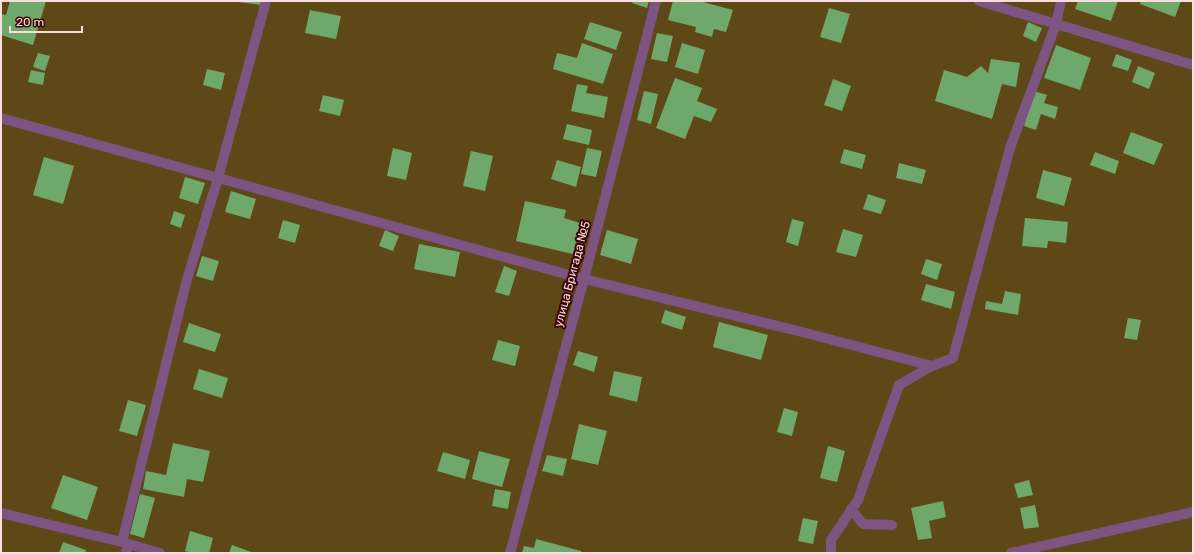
<svg xmlns="http://www.w3.org/2000/svg" width="1194" height="554" viewBox="0 0 1194 554" font-family="Rubik,sans-serif">
	<style>
		.green { fill: #5f4818 }
		.building { fill: #6fa86b }
		.lines { fill: none; stroke-linecap: round; stroke-linejoin: round }
		.minor { stroke: #7d5482; stroke-width: 10 }
		.labels { text-anchor: middle; dominant-baseline: central; stroke-width: 4; stroke-linejoin: round; paint-order: stroke }
		.street-label { font-size: 12px; fill: #fadedc; stroke: #3b0307 }
	</style>
	<rect width="100%" height="100%" fill="#4d010a"/>
	<path class="green" d="M 1,1 L 1193,1 L 1193,553 L 1,553 Z"/>
	<path class="building" d="M 10,1 L 46,1 L 33,45 L 1,35 L 1,14 L 6,15 Z
		M 239,1 L 262,1 L 261,5 L 238,2 Z
		M 633,1 L 649,1 L 647,8 L 632,3 Z
		M 673,1 L 704,1 L 703,2 L 733,10 L 726,32 L 714,29 L 712,37 L 695,32 L 696,27 L 668,20 Z
		M 1078,1 L 1118,1 L 1111,21 L 1075,9 Z
		M 1141,1 L 1181,1 L 1175,17 L 1140,4 Z
		M 829,8 L 850,14 L 841,43 L 820,37 Z
		M 310,10 L 341,16 L 336,39 L 305,33 Z
		M 590,22 L 622,32 L 616,50 L 584,39 Z
		M 1028,22 L 1042,28 L 1036,42 L 1023,36 Z
		M 657,33 L 673,36 L 667,62 L 651,59 Z
		M 582,43 L 613,54 L 603,84 L 553,69 L 557,53 L 577,58 Z
		M 682,43 L 705,50 L 698,74 L 675,67 Z
		M 1056,45 L 1091,58 L 1080,90 L 1044,78 Z
		M 38,53 L 50,56 L 45,71 L 33,67 Z
		M 1116,54 L 1132,60 L 1128,71 L 1112,66 Z
		M 991,59 L 1020,63 L 1016,87 L 1002,84 L 992,119 L 935,101 L 944,70 L 967,77 L 981,66 L 988,73 Z
		M 1138,66 L 1155,73 L 1149,89 L 1132,82 Z
		M 207,69 L 225,73 L 221,90 L 203,85 Z
		M 31,70 L 45,73 L 43,85 L 28,82 Z
		M 675,78 L 702,88 L 697,101 L 717,109 L 711,122 L 694,116 L 685,139 L 656,128 Z
		M 833,79 L 851,86 L 842,111 L 824,105 Z
		M 577,84 L 588,86 L 586,93 L 608,97 L 604,118 L 571,111 Z
		M 644,91 L 658,94 L 651,124 L 637,120 Z
		M 1034,91 L 1047,95 L 1044,103 L 1058,107 L 1055,119 L 1041,114 L 1036,130 L 1024,126 Z
		M 323,95 L 344,100 L 340,116 L 319,111 Z
		M 567,124 L 592,130 L 589,145 L 563,139 Z
		M 1131,132 L 1163,144 L 1154,165 L 1123,153 Z
		M 393,148 L 412,153 L 406,180 L 387,176 Z
		M 587,148 L 602,151 L 596,177 L 581,174 Z
		M 844,149 L 866,155 L 862,169 L 840,163 Z
		M 471,151 L 493,156 L 485,191 L 463,186 Z
		M 1095,152 L 1119,161 L 1115,174 L 1090,165 Z
		M 44,157 L 74,166 L 63,204 L 33,195 Z
		M 557,160 L 581,167 L 576,187 L 551,179 Z
		M 899,163 L 926,170 L 922,184 L 896,178 Z
		M 1043,170 L 1072,178 L 1064,206 L 1036,198 Z
		M 185,177 L 205,183 L 198,204 L 179,198 Z
		M 231,191 L 256,199 L 250,219 L 225,212 Z
		M 868,194 L 886,200 L 881,214 L 863,209 Z
		M 525,201 L 566,210 L 564,218 L 580,223 L 573,254 L 516,241 Z
		M 174,211 L 185,215 L 181,228 L 170,224 Z
		M 1025,218 L 1068,222 L 1066,243 L 1048,241 L 1047,248 L 1022,246 Z
		M 792,219 L 804,222 L 798,246 L 786,242 Z
		M 283,220 L 300,225 L 295,243 L 278,238 Z
		M 843,229 L 863,235 L 856,257 L 836,252 Z
		M 385,230 L 399,236 L 393,251 L 379,246 Z
		M 607,230 L 638,239 L 631,264 L 600,255 Z
		M 419,244 L 460,252 L 455,277 L 414,269 Z
		M 202,256 L 219,261 L 213,281 L 196,276 Z
		M 926,259 L 942,264 L 937,280 L 921,274 Z
		M 504,266 L 517,271 L 509,296 L 495,292 Z
		M 926,284 L 955,292 L 951,309 L 921,300 Z
		M 1005,291 L 1021,294 L 1018,315 L 985,309 L 986,301 L 1002,304 Z
		M 665,310 L 686,317 L 682,330 L 661,323 Z
		M 1128,318 L 1141,320 L 1137,340 L 1124,338 Z
		M 719,322 L 768,335 L 761,360 L 713,347 Z
		M 189,323 L 221,334 L 215,352 L 183,342 Z
		M 498,340 L 520,346 L 515,366 L 492,360 Z
		M 578,351 L 598,357 L 594,372 L 573,365 Z
		M 199,369 L 228,378 L 222,398 L 193,389 Z
		M 614,371 L 642,377 L 637,402 L 609,395 Z
		M 128,400 L 146,405 L 137,436 L 119,431 Z
		M 784,408 L 798,412 L 792,436 L 777,432 Z
		M 579,424 L 607,431 L 598,465 L 571,459 Z
		M 173,443 L 210,451 L 203,482 L 187,479 L 184,497 L 143,489 L 146,471 L 166,475 Z
		M 828,446 L 845,451 L 837,482 L 820,478 Z
		M 479,451 L 510,459 L 502,487 L 472,479 Z
		M 443,452 L 470,460 L 465,479 L 437,471 Z
		M 547,455 L 567,459 L 563,476 L 542,471 Z
		M 63,475 L 98,487 L 87,520 L 51,508 Z
		M 1029,480 L 1033,495 L 1018,498 L 1014,484 Z
		M 495,489 L 511,492 L 508,509 L 492,506 Z
		M 140,494 L 155,498 L 144,538 L 130,534 Z
		M 943,501 L 946,517 L 929,521 L 932,538 L 918,540 L 911,508 Z
		M 1035,505 L 1039,527 L 1024,529 L 1020,508 Z
		M 803,518 L 818,521 L 813,544 L 798,541 Z
		M 190,531 L 213,538 L 209,553 L 193,553 L 185,551 Z
		M 536,539 L 581,551 L 581,553 L 522,553 L 524,546 L 534,548 Z
		M 63,542 L 86,550 L 85,553 L 59,553 Z
		M 232,545 L 254,553 L 229,553 Z"/>
	<g class="lines">
		<path class="minor" d="M 979,1 L 1193,65
			M 1,118 L 584,279 L 798,331 L 932,366
			M 851,509 L 863,524 L 892,525
			M 1,513 L 122,542 L 160,553
			M 126,553 L 128,544 L 122,542 L 186,283 L 218,178 L 266,1
			M 510,553 L 584,279 L 656,1
			M 831,553 L 831,540 L 858,500 L 899,385 L 932,366 L 953,358 L 1010,148 L 1056,24 L 1061,1
			M 1011,553 L 1193,512"/>
	</g>
	<g class="labels">
		<g class="street-label">
			<text transform="translate(572 274) rotate(-75)">улица Бригада №5</text>
		</g>
	</g>
	<rect width="1194" height="554" fill="none" stroke="#fadedc" stroke-width="4"/>
	<path d="M10 26v6h72v-6" fill="none" stroke="#fadedc" stroke-width="2"/>
	<text x="16" y="26" font-size="12" fill="#fadedc" stroke="#3b0307" stroke-width="3" paint-order="stroke">20 m</text>
</svg>
